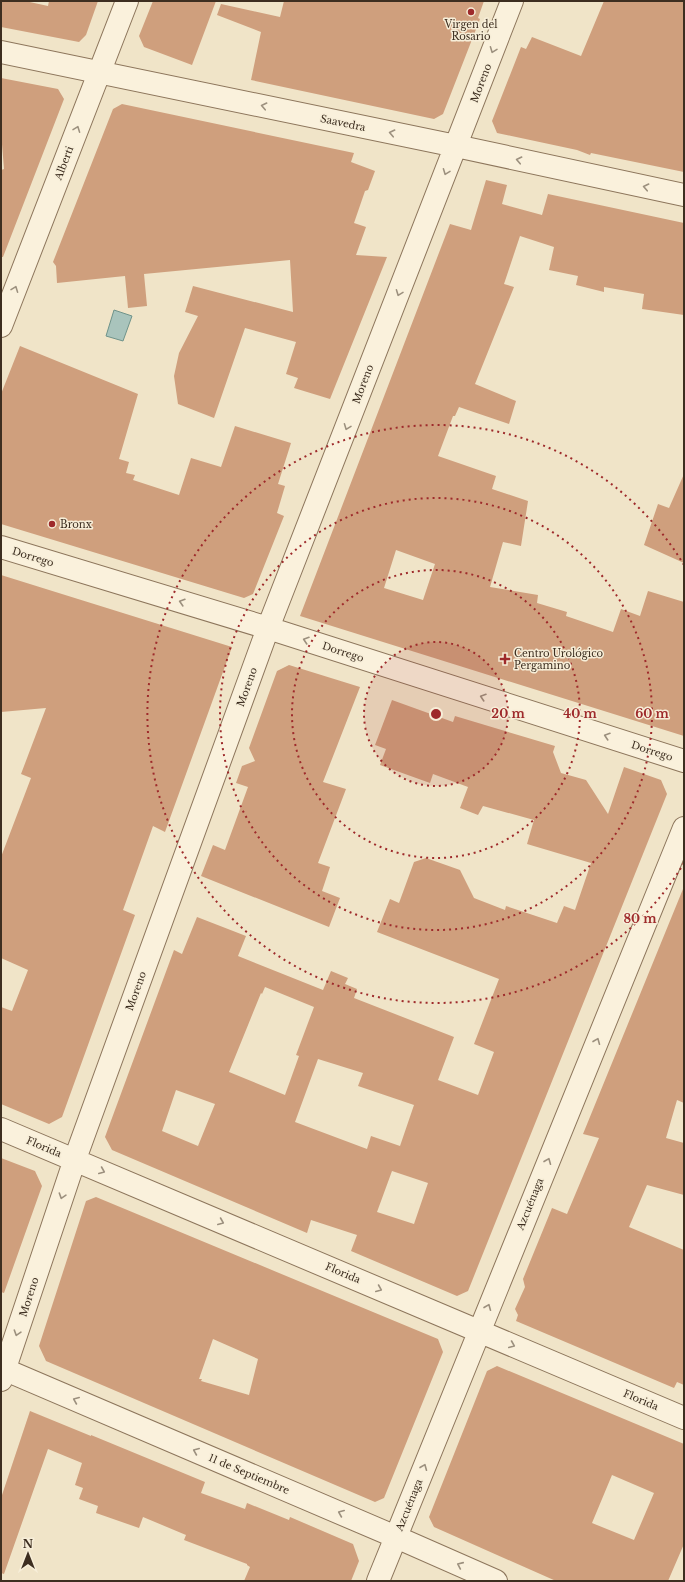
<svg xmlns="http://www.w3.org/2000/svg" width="685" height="1582" viewBox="0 0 685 1582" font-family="'Libre Baskerville',serif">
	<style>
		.water { fill: #a9c4bc; stroke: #6f938a }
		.building { fill: #cf9f7d; fill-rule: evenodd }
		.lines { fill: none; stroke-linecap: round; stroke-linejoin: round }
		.street-casing { stroke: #8d765c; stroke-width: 24 }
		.street { stroke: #faf1dc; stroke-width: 22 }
		.oneway { stroke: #9c907e }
		.ring { fill: none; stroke: #9e2a2b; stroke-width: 2; stroke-dasharray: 2 4 }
		.poi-dot { fill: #9e2a2b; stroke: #f7eed8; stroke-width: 1.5 }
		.labels { text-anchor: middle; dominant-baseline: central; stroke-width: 3; stroke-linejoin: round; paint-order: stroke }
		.poi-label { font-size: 10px; fill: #3d2e20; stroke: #f7eed8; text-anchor: start }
		.street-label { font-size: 10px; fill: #3d2e20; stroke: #f7eed8 }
		.centre { fill: #9e2a2b; stroke: #f7eed8; stroke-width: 2 }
		.ring-label { font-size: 12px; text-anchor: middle; font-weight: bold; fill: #9e2a2b; stroke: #f7eed8; stroke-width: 3; stroke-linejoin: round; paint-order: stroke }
	</style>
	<rect width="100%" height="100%" fill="#f0e4c8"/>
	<path class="water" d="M 114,310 L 132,316 L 123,341 L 106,336 Z"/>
	<path class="building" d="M 1,1 L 25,1 L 48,6 L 49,1 L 98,1 L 86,35 L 79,42 L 1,27 Z
		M 153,1 L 216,1 L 192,65 L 144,47 L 139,36 Z
		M 284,1 L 484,1 L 478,18 L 480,19 L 443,114 L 434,119 L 251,80 L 261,32 L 217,15 L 221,4 L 280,17 Z
		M 604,1 L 684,1 L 684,172 L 591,153 L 590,155 L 577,150 L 497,133 L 492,121 L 521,47 L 526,49 L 532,37 L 581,56 Z
		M 1,78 L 58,89 L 64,99 L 3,257 L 1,257 L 1,170 L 4,169 L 1,132 Z
		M 122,104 L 354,153 L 351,162 L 375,171 L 368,190 L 365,191 L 354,223 L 366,227 L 356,255 L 387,257 L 330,399 L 294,388 L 298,378 L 286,374 L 296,342 L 245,328 L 214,418 L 178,404 L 174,376 L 179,353 L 198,316 L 185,312 L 193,286 L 293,312 L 290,260 L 144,274 L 147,306 L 128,308 L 125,276 L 57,283 L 56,266 L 53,262 L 113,109 Z
		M 486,180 L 507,185 L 502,204 L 542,215 L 548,194 L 684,223 L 684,315 L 642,309 L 644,294 L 604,287 L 604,292 L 576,285 L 578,276 L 549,270 L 554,247 L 520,236 L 504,284 L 514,287 L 475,384 L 516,401 L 509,424 L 459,407 L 455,416 L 453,416 L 438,456 L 496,476 L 492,489 L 528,501 L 521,546 L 503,542 L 490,587 L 538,595 L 537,603 L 567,612 L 566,616 L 613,632 L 621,609 L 640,616 L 648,591 L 684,602 L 684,736 L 300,616 L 450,224 L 471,230 ZM 396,550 L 435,564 L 423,600 L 384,588 Z
		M 20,346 L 138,394 L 119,459 L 129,462 L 126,473 L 135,475 L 133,480 L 179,495 L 191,458 L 221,467 L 235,426 L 291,443 L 278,484 L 285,486 L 277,513 L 284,516 L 253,594 L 244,598 L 1,524 L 1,394 Z
		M 684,474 L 684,563 L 644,545 L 658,504 L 669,508 Z
		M 1,575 L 232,647 L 165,832 L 153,826 L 123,910 L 135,915 L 62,1117 L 49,1124 L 1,1104 L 1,1007 L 12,1011 L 28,970 L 1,958 L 1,857 L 31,778 L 21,774 L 46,708 L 1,712 Z
		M 289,665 L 360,687 L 323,782 L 346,789 L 318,863 L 330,867 L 322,891 L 340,898 L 329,927 L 201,876 L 213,845 L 225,850 L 248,787 L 236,783 L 242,766 L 255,761 L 249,748 L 277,671 Z
		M 392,700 L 453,722 L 455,716 L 555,746 L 553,752 L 561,773 L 586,780 L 608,814 L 624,767 L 661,780 L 667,794 L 468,1291 L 457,1296 L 351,1251 L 357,1235 L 311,1220 L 307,1233 L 112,1150 L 105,1137 L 174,950 L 182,954 L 197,917 L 246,936 L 238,956 L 323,990 L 331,971 L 348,978 L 345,984 L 357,989 L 354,998 L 454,1037 L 438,1080 L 478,1095 L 494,1052 L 474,1044 L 499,979 L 377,932 L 390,899 L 399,903 L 414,862 L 426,858 L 460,870 L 474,898 L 505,910 L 506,906 L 557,923 L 564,906 L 575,910 L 591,863 L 527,844 L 534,820 L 483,806 L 478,815 L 460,808 L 468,787 L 433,774 L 430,783 L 380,765 L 386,749 L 375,745 ZM 265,987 L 314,1007 L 296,1055 L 299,1056 L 285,1095 L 229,1072 L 261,993 L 262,994 ZM 318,1059 L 363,1073 L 358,1086 L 414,1105 L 400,1146 L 371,1136 L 367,1149 L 295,1122 ZM 176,1090 L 215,1104 L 198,1146 L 162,1131 ZM 392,1171 L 428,1183 L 414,1224 L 377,1212 Z
		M 683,889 L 684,1103 L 677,1100 L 666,1138 L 684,1143 L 684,1195 L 647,1185 L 629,1227 L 684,1250 L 684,1385 L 677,1382 L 674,1388 L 516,1321 L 518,1315 L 515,1309 L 525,1287 L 523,1279 L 552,1208 L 567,1214 L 599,1138 L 583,1134 Z
		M 1,1158 L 35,1171 L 42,1186 L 4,1293 L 1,1292 Z
		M 96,1197 L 438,1339 L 443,1352 L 384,1498 L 375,1502 L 46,1361 L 39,1346 L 86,1201 ZM 213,1339 L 258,1359 L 249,1395 L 201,1381 L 202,1379 L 199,1379 Z
		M 497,1366 L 684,1444 L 684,1544 L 668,1581 L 556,1581 L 434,1527 L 429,1517 L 487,1371 ZM 612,1475 L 654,1493 L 634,1540 L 592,1523 Z
		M 30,1411 L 91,1436 L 91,1435 L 205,1482 L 201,1493 L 245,1509 L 247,1503 L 289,1520 L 290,1517 L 353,1544 L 359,1561 L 351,1581 L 244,1581 L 250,1567 L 247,1565 L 247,1564 L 184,1540 L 186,1535 L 143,1517 L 139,1528 L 96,1513 L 98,1506 L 79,1499 L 83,1488 L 75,1485 L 82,1463 L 48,1449 L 4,1574 L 1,1573 L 1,1498 Z"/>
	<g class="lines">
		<g class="street-casing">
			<path id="street" d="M 1,52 L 456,146 L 684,195
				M 1,326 L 127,1
				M 1,547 L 268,628 L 684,761
				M 1,1129 L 684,1418
				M 1,1368 L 396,1537 L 496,1581
				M 1,1380 L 75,1159 L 268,628 L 512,1
				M 378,1581 L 684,828"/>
		</g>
		<use href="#street" class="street"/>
	</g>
	<defs><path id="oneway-chevron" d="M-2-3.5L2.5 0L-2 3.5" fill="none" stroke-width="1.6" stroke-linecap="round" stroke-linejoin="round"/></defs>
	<g class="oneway">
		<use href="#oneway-chevron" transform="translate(493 50) rotate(111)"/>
		<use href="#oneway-chevron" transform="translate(264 106) rotate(-168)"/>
		<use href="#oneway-chevron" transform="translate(77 129) rotate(-69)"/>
		<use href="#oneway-chevron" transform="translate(392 133) rotate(-168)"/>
		<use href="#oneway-chevron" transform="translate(519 160) rotate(-168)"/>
		<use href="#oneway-chevron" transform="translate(446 172) rotate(111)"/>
		<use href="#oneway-chevron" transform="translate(646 187) rotate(-168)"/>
		<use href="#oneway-chevron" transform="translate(15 289) rotate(-69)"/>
		<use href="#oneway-chevron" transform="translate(399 293) rotate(111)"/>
		<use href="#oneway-chevron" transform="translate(347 427) rotate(111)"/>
		<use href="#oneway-chevron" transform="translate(182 602) rotate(-163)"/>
		<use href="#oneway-chevron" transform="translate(306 640) rotate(-162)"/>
		<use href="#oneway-chevron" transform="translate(483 697) rotate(-162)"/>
		<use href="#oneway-chevron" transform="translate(607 736) rotate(-162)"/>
		<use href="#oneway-chevron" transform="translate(597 1041) rotate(-68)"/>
		<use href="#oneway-chevron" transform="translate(548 1161) rotate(-68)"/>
		<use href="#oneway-chevron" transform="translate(102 1171) rotate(23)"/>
		<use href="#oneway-chevron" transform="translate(62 1196) rotate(108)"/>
		<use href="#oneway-chevron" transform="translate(221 1222) rotate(23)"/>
		<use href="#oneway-chevron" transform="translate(379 1289) rotate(23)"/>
		<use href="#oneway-chevron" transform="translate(488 1307) rotate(-68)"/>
		<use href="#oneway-chevron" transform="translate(17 1333) rotate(108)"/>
		<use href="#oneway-chevron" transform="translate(512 1345) rotate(23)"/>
		<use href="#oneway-chevron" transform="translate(76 1400) rotate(-157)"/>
		<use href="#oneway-chevron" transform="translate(196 1451) rotate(-157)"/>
		<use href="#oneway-chevron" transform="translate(424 1467) rotate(-68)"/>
		<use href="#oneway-chevron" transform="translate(341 1513) rotate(-157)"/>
		<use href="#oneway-chevron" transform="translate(460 1565) rotate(-156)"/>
	</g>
	<circle cx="436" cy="714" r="72" fill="#9e2a2b" fill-opacity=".12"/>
	<g class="ring">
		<circle cx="436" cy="714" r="72"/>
		<circle cx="436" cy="714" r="144"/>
		<circle cx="436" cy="714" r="216"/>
		<path d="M684 863A289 289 0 1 1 684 565"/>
	</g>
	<g class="poi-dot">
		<circle cx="471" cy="12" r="4"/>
		<circle cx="52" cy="524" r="4"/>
		<path d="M503 653h4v4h4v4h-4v4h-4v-4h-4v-4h4z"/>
	</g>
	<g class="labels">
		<g class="poi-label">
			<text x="471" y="24" text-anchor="middle">Virgen del<tspan x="471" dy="12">Rosario</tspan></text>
			<text x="60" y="524">Bronx</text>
			<text x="514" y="653">Centro Urológico<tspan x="514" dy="12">Pergamino</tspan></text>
		</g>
		<g class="street-label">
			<text transform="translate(481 83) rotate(-69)">Moreno</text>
			<text transform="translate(343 123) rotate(12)">Saavedra</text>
			<text transform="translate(64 163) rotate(-69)">Alberti</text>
			<text transform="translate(363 384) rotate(-69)">Moreno</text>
			<text transform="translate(33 557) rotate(17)">Dorrego</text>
			<text transform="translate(343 652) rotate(18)">Dorrego</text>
			<text transform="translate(247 687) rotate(-70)">Moreno</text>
			<text transform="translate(652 751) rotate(18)">Dorrego</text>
			<text transform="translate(136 991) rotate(-70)">Moreno</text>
			<text transform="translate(44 1147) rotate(23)">Florida</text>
			<text transform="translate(530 1204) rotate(-68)">Azcuénaga</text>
			<text transform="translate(343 1273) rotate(23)">Florida</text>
			<text transform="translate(29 1297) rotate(-72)">Moreno</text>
			<text transform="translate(641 1400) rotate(23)">Florida</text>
			<text transform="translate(249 1474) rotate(23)">11 de Septiembre</text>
			<text transform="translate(409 1505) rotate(-68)">Azcuénaga</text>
		</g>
	</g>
	<circle cx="436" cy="714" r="6" class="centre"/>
	<g class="ring-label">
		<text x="508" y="718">20 m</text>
		<text x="580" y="718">40 m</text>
		<text x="652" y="718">60 m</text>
		<text x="640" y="923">80 m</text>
	</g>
	<rect width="685" height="1582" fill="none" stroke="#3d2e20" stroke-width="4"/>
	<g transform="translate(28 1554)" stroke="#f7eed8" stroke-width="3" paint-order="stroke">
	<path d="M0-3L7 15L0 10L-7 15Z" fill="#3d2e20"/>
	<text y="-6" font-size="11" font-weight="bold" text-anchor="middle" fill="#3d2e20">N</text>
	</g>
</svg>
